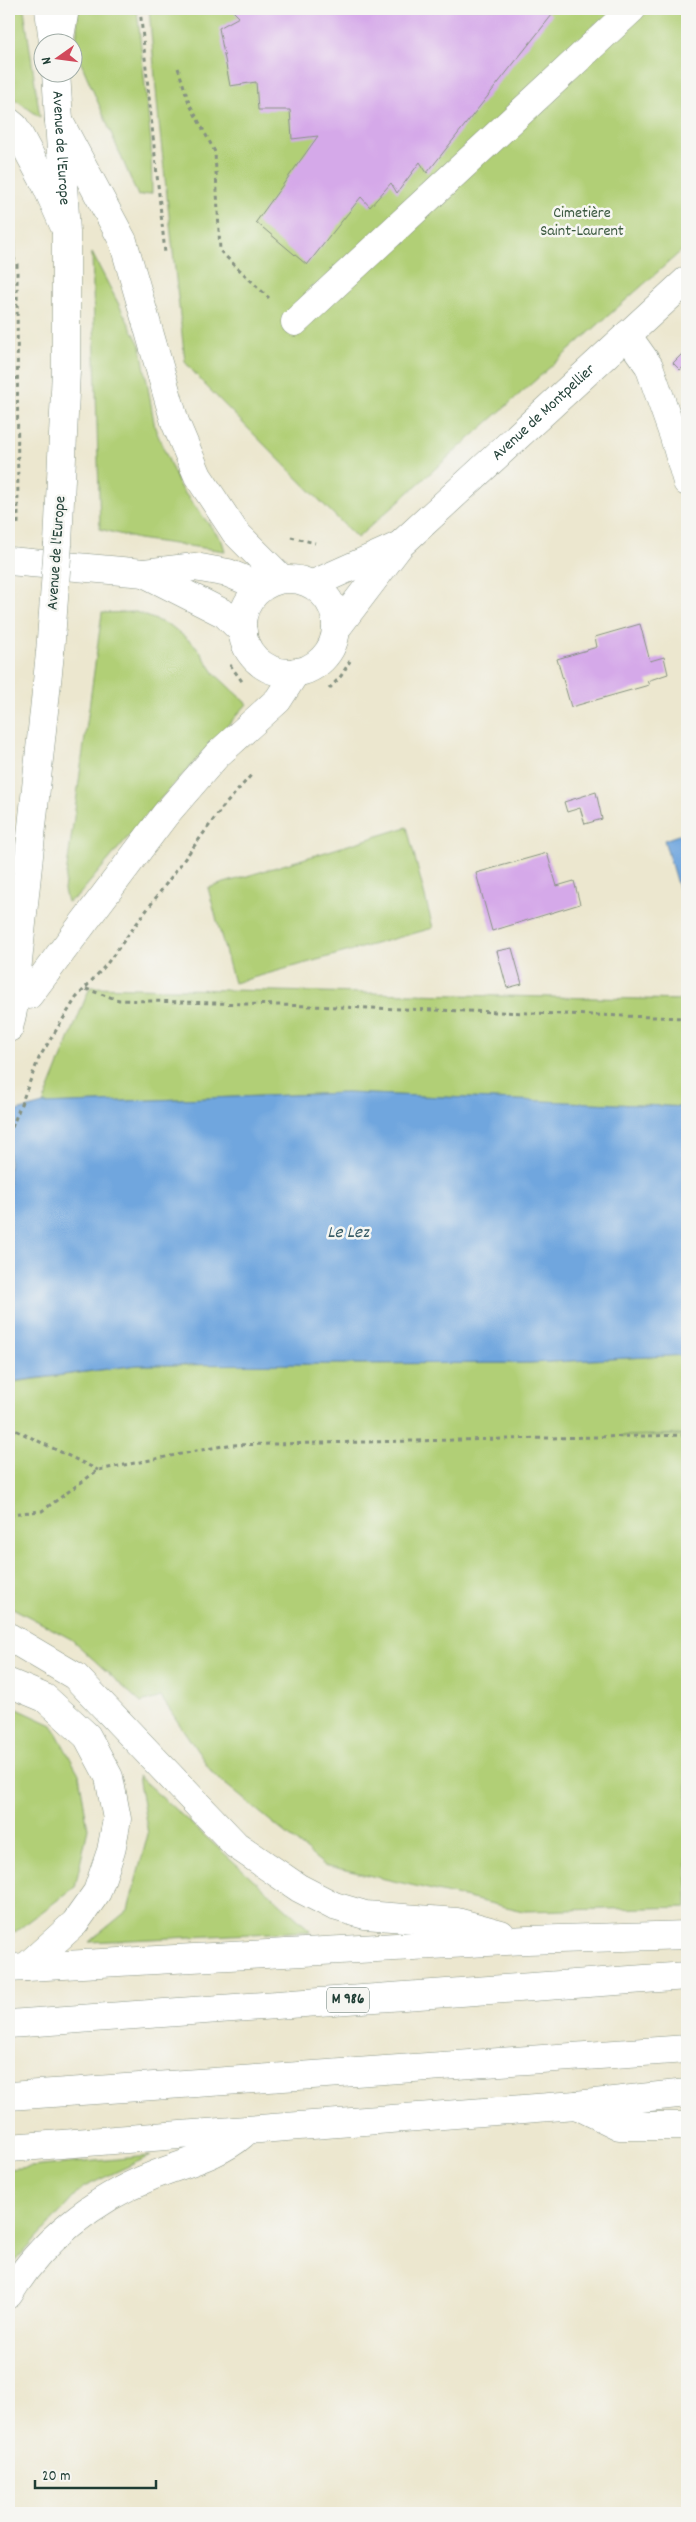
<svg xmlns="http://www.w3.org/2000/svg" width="696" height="2522" viewBox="0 0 696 2522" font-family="Dekko,sans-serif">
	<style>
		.green { fill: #b1cf76; stroke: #688655 }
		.water { fill: #70a6de; stroke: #487289 }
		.building { fill: #d5a9e9 }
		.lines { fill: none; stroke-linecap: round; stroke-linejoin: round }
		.minor-casing { stroke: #869282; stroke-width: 29 }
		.major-casing { stroke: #869282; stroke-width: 29 }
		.path { stroke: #869282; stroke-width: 3; stroke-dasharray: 4 4; stroke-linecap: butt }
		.minor { stroke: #fff; stroke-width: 28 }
		.major { stroke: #fff; stroke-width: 28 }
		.major-bridge-casing { stroke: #869282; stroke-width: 29; stroke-linecap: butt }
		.major-bridge { stroke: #fff; stroke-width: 28 }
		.labels { text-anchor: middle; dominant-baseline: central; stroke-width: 5; stroke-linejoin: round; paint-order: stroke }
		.shield { fill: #f6f6f2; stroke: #60746d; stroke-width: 1 }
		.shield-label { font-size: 15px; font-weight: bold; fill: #1f3d34 }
		.street-label { font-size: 16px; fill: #1f3d34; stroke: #f6f6f2 }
		.park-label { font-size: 16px; fill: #3c5a41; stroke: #f6f6f2 }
		.water-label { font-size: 18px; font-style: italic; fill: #375c67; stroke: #f6f6f2 }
	</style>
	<rect width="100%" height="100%" fill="#f6f6f2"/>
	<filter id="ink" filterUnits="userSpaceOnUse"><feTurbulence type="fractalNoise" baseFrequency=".02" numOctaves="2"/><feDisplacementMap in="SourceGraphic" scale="10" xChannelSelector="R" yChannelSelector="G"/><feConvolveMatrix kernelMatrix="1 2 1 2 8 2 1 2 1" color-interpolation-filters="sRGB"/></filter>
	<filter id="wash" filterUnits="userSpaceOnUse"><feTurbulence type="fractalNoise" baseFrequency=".0096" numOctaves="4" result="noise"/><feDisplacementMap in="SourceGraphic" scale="20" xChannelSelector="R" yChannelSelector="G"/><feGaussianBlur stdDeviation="1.12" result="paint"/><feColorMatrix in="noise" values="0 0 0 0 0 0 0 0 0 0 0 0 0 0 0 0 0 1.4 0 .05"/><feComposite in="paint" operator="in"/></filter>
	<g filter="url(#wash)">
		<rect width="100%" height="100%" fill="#ece7cf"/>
		<path class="green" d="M 9,9 L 24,9 L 40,117 L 9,95 Z
			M 78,9 L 137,9 L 151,142 L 152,193 L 138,196 L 76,51 Z
			M 149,9 L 687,9 L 687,246 L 357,538 L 205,385 L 185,362 L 159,123 Z
			M 9,210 L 15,243 L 9,367 Z
			M 92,253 L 141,347 L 155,428 L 180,487 L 222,541 L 225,551 L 138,539 L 100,529 Z
			M 136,612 L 171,626 L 196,646 L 215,674 L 247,704 L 156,804 L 78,896 L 67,902 L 64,890 L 102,613 Z
			M 407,827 L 433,928 L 234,983 L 208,888 Z
			M 90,987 L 687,1000 L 687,1107 L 346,1093 L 43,1104 Z
			M 687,1355 L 687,1434 L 621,1436 L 687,1435 L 687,1907 L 524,1911 L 324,1865 L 213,1774 L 161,1697 L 141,1703 L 71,1639 L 9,1606 L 9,1401 L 15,1382 L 137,1365 L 530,1363 Z
			M 9,1705 L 52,1725 L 79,1774 L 88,1829 L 75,1887 L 15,1932 L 9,1933 Z
			M 138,1776 L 311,1931 L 89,1942 L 128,1910 L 148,1834 Z
			M 150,2156 L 82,2188 L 9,2269 L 9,2169 Z"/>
		<path class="water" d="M 687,832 L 687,918 L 664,840 Z
			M 346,1093 L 687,1107 L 687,1355 L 530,1363 L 137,1365 L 9,1382 L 9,1113 L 43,1104 Z"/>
		<g id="blocks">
			<path class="building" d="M 231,9 L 544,9 L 552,15 L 427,173 L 420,162 L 397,193 L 391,183 L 370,207 L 361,197 L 307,265 L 256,222 L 318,136 L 292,139 L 290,110 L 258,110 L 256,82 L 230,86 L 219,28 L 239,17 Z
				M 685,351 L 687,364 L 680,370 L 673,363 Z
				M 640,624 L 650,661 L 664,657 L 668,674 L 647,681 L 649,685 L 571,707 L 557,659 L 597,647 L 595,637 Z
				M 596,792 L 602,819 L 585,824 L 580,808 L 567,812 L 564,802 Z
				M 547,853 L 557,886 L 574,881 L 580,904 L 492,931 L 476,873 Z
				M 512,948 L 522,984 L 507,988 L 497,951 Z"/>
		</g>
	</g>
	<g filter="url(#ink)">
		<use href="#blocks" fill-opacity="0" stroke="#869282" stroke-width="1"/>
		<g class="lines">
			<g class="minor-casing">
				<g id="minor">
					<path d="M 59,42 L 65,9"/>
					<path d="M 59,121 L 123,241 L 175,422 L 198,476 L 235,532 L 282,579"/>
					<path d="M 9,122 L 15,127 L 46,185 L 65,228"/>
					<path d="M 295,322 L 632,9"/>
					<path d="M 627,335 L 649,366 L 674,437 L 687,482"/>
					<path d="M 9,561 L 144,573 L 195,567 L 228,573 L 262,587"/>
					<path d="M 144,573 L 225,614 L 243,632"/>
					<circle cx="289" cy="626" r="47"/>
					<path d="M 313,584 L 398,546"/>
					<path id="s1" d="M 336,629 L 400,545 L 687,280"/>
					<path d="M 29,995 L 165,815 L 217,755 L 278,700 L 296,672"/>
					<path d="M 576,2105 L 619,2126 L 687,2126"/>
				</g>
			</g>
			<g class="major-casing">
				<g id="major">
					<path d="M 49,9 L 53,42"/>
					<path id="s2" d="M 56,72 L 66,232 L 66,370 L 58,544"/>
					<path d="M 9,1028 L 13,1010 L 50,653"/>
					<path d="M 9,1637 L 75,1676 L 236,1845 L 299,1888 L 334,1906 L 365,1915 L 457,1922 L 501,1934"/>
					<path d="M 9,1683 L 45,1698 L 87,1736 L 109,1777 L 117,1819 L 111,1851 L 97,1892 L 75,1923 L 26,1967"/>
					<path d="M 9,1968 L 527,1940 L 687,1935"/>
					<path d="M 9,2024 L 687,1976"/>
					<path d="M 9,2096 L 687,2049"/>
					<path d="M 9,2148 L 576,2105 L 687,2093"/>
					<path d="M 9,2294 C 41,2241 94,2199 152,2176 C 181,2164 218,2156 242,2135"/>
				</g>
			</g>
			<path class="path" d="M 140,9 L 165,253
				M 178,68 L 189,103 L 215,152 L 220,251 L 269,298
				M 9,250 L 17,264 L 18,527
				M 291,537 L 315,543
				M 230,665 L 244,684
				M 9,680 L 12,637
				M 329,689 L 341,676 L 350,661
				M 86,989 L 119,1000 L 687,1018
				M 9,1135 L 39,1058 L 76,998 L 106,965 L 223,807 L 253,773
				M 9,1427 L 98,1470
				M 9,1514 L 42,1511 L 98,1470 L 228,1445 L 687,1435"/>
			<use href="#minor" class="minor"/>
			<use href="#major" class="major"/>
			<g class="major-bridge-casing">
				<path id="major-bridge" d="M 50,653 L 58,544"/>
			</g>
			<use href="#major-bridge" class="major-bridge"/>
		</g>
	</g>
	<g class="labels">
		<rect class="shield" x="327" y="1987.5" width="42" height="25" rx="4"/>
		<g class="shield-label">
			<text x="348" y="2000">M 986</text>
		</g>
		<g class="street-label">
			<text stroke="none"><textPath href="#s2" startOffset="76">Avenue de l'Europe</textPath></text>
			<text stroke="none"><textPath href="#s1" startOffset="301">Avenue de Montpellier</textPath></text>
			<text transform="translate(57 553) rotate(-86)">Avenue de l'Europe</text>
		</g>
		<g class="park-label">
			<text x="582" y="213">Cimetière<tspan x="582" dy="18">Saint-Laurent</tspan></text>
		</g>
		<g class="water-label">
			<text x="348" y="1233">Le Lez</text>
		</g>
	</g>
	<rect width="696" height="2522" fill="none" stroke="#f6f6f2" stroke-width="30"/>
	<g transform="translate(58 58) rotate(256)"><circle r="24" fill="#f6f6f2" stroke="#a0aca6"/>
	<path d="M0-4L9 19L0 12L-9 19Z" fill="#d1495b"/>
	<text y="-8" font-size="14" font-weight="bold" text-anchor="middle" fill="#1f3d34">N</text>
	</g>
	<path d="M35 2480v8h121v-8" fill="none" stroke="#1f3d34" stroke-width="2.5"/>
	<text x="42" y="2480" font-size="15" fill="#1f3d34" stroke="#f6f6f2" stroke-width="4" paint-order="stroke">20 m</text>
</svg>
